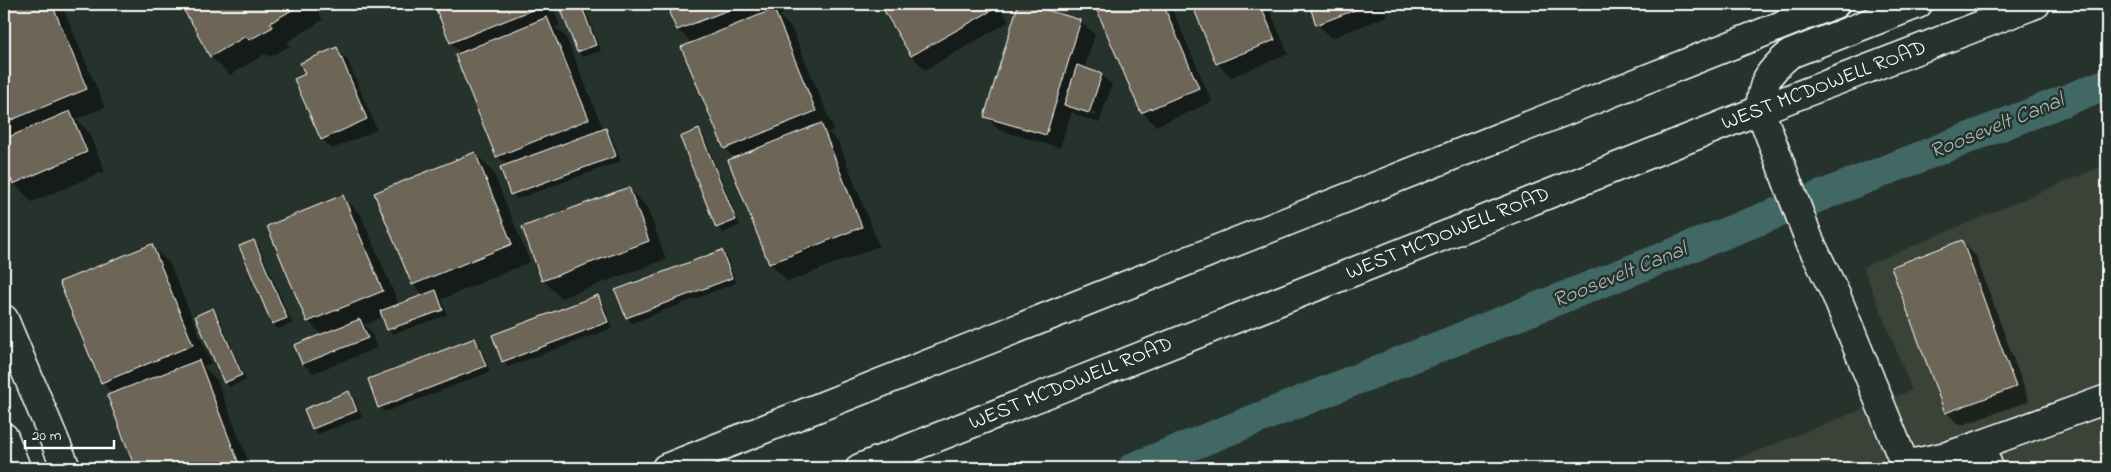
<svg xmlns="http://www.w3.org/2000/svg" width="2111" height="472" viewBox="0 0 2111 472" font-family="'Indie Flower',sans-serif">
	<style>
		.built { fill: #3b4239 }
		.shadow { fill: #0007; fill-rule: evenodd }
		.lines { fill: none; stroke-linecap: round; stroke-linejoin: round }
		.canal { stroke: #436866; stroke-width: 31 }
		.building { fill: #6d6556; stroke: #fff }
		.minor-casing { stroke: #fff; stroke-width: 31 }
		.major-casing { stroke: #fff; stroke-width: 31 }
		.minor { stroke: #26332d; stroke-width: 28 }
		.major { stroke: #26332d; stroke-width: 28 }
		.labels { text-anchor: middle; dominant-baseline: central; stroke-width: 5; stroke-linejoin: round; paint-order: stroke }
		.street-label { font-size: 21px; fill: #fff; stroke: #26332d }
		.water-label { font-size: 22px; font-style: italic; fill: #aabbba; stroke: #26332d }
	</style>
	<rect width="100%" height="100%" fill="#26332d"/>
	<filter id="ink" filterUnits="userSpaceOnUse"><feTurbulence type="fractalNoise" baseFrequency=".02" numOctaves="2"/><feDisplacementMap in="SourceGraphic" scale="10" xChannelSelector="R" yChannelSelector="G"/><feConvolveMatrix kernelMatrix="1 2 1 2 8 2 1 2 1" color-interpolation-filters="sRGB"/></filter>
	<g filter="url(#ink)">
		<path class="built" d="M 2107,164 L 2107,468 L 1713,468 L 1912,390 L 1863,267 Z"/>
		<path class="shadow" d="M 4,4 L 61,4 L 62,6 L 105,107 L 76,119 L 88,131 L 105,171 L 32,202 L 14,183 L 4,160 L 4,140 L 8,138 L 4,135 Z
			M 183,4 L 314,4 L 323,20 L 287,42 L 290,46 L 269,57 L 265,54 L 230,75 L 211,57 Z
			M 435,4 L 551,4 L 560,25 L 555,27 L 566,37 L 604,131 L 606,130 L 611,135 L 621,161 L 517,199 L 512,194 L 508,166 L 498,156 L 462,54 L 451,43 Z
			M 572,4 L 582,4 L 584,6 L 601,51 L 583,57 L 578,52 L 561,8 Z
			M 669,4 L 780,4 L 783,14 L 779,16 L 792,29 L 834,130 L 828,132 L 839,143 L 879,246 L 788,282 L 770,263 L 735,159 L 725,148 L 693,44 L 678,30 L 671,13 L 672,12 Z
			M 882,4 L 998,4 L 1009,22 L 925,70 L 912,56 Z
			M 1019,4 L 1081,22 L 1095,35 L 1084,69 L 1101,75 L 1112,85 L 1099,123 L 1076,115 L 1072,111 L 1060,148 L 999,130 L 985,116 ZM 1076,107 L 1096,114 L 1095,116 L 1076,110 Z
			M 1103,4 L 1170,4 L 1212,102 L 1156,126 L 1142,112 L 1097,7 Z
			M 1193,4 L 1267,4 L 1288,54 L 1231,77 L 1217,63 Z
			M 1310,4 L 1384,4 L 1388,16 L 1331,38 L 1318,24 Z
			M 336,49 L 347,59 L 377,130 L 332,149 L 322,139 L 306,75 Z
			M 699,130 L 704,136 L 740,225 L 723,233 L 717,227 Z
			M 475,153 L 493,172 L 530,262 L 442,299 L 447,315 L 393,334 L 388,329 L 383,317 L 364,325 L 370,330 L 377,348 L 313,373 L 303,363 L 322,335 L 308,321 L 343,196 L 361,215 L 399,305 L 424,296 L 413,284 Z
			M 628,188 L 647,207 L 666,259 L 561,298 L 543,280 Z
			M 254,241 L 259,246 L 292,323 L 278,329 L 273,324 L 240,247 Z
			M 1962,242 L 1976,256 L 2029,401 L 1960,426 L 1946,412 Z
			M 151,245 L 170,264 L 211,363 L 203,366 L 217,380 L 251,468 L 136,468 L 109,396 L 113,394 L 102,382 Z
			M 721,251 L 727,257 L 736,283 L 632,323 L 627,317 Z
			M 598,297 L 603,302 L 612,328 L 508,367 L 503,361 Z
			M 213,309 L 218,315 L 246,380 L 230,387 L 225,382 Z
			M 475,340 L 480,345 L 490,372 L 385,412 L 379,407 Z
			M 349,392 L 354,398 L 362,417 L 318,434 L 313,429 L 305,409 Z"/>
		<g class="lines">
			<path class="canal" d="M 1133,468 L 1728,232 L 2107,84"/>
		</g>
		<path class="building" d="M 4,4 L 52,4 L 87,89 L 4,123 Z
			M 181,4 L 302,4 L 270,23 L 273,27 L 249,40 L 246,36 L 210,57 L 197,34 L 198,33 L 181,6 Z
			M 434,4 L 541,4 L 542,6 L 450,43 Z
			M 568,4 L 581,4 L 596,45 L 577,52 L 560,7 Z
			M 668,4 L 744,4 L 677,30 L 669,13 L 671,12 Z
			M 880,4 L 993,4 L 996,8 L 911,56 Z
			M 1018,4 L 1026,4 L 1081,20 L 1046,135 L 984,117 Z
			M 1100,4 L 1163,4 L 1199,88 L 1141,113 L 1095,6 Z
			M 1192,4 L 1260,4 L 1275,40 L 1216,64 Z
			M 1309,4 L 1370,4 L 1316,25 Z
			M 774,9 L 816,111 L 724,149 L 681,47 Z
			M 547,17 L 589,119 L 496,157 L 455,55 Z
			M 337,47 L 367,119 L 321,140 L 294,79 L 305,74 L 300,63 Z
			M 1077,65 L 1102,74 L 1089,113 L 1064,105 Z
			M 70,111 L 87,152 L 13,184 L 4,163 L 4,139 Z
			M 821,123 L 862,227 L 769,264 L 728,160 Z
			M 606,128 L 616,156 L 510,195 L 500,167 Z
			M 699,129 L 736,220 L 716,228 L 680,137 Z
			M 475,152 L 512,244 L 412,285 L 374,193 Z
			M 629,187 L 649,241 L 542,281 L 522,227 Z
			M 343,195 L 383,291 L 307,322 L 267,226 Z
			M 254,240 L 287,318 L 272,324 L 239,246 Z
			M 1962,240 L 2016,387 L 1945,413 L 1891,267 Z
			M 152,244 L 193,345 L 101,383 L 59,282 Z
			M 722,250 L 732,278 L 626,318 L 615,290 Z
			M 436,290 L 443,310 L 387,330 L 380,311 Z
			M 598,295 L 608,322 L 502,362 L 492,335 Z
			M 213,308 L 242,375 L 224,383 L 195,316 Z
			M 360,319 L 368,338 L 302,364 L 294,345 Z
			M 475,338 L 486,366 L 378,408 L 368,379 Z
			M 199,360 L 239,464 L 227,468 L 135,468 L 107,395 Z
			M 349,391 L 357,411 L 312,429 L 304,409 Z"/>
		<g class="lines">
			<g class="minor-casing">
				<path id="minor" d="M 1760,110 L 1810,242 L 1836,295 L 1905,465 L 1947,456 L 1980,445 L 1989,468
					M 4,319 L 66,468
					M 4,437 L 16,468
					M 1980,445 L 2107,399"/>
			</g>
			<g class="major-casing">
				<path id="major" d="M 1760,110 C 1762,82 1768,72 1790,54 L 1918,4
					M 666,468 L 1835,4
					M 860,468 L 1760,110 L 2036,4"/>
			</g>
			<use href="#minor" class="minor"/>
			<use href="#major" class="major"/>
		</g>
	</g>
	<g class="labels">
		<g class="street-label">
			<text transform="translate(1824 86) rotate(-21)">WEST MCDOWELL ROAD</text>
			<text transform="translate(1448 234) rotate(-22)">WEST MCDOWELL ROAD</text>
			<text transform="translate(1071 384) rotate(-22)">WEST MCDOWELL ROAD</text>
		</g>
		<g class="water-label">
			<text transform="translate(1997 127) rotate(-22)">Roosevelt Canal</text>
			<text transform="translate(1620 276) rotate(-22)">Roosevelt Canal</text>
		</g>
	</g>
	<rect width="2111" height="472" fill="none" stroke="#26332d" stroke-width="20"/>
	<rect x="10" y="10" width="2091" height="452" fill="none" stroke="#fff" stroke-width="2" filter="url(#ink)"/>
	<path d="M25 440v8h89v-8" fill="none" stroke="#ffffff" stroke-width="2.5"/>
	<text x="32" y="440" font-size="15" fill="#ffffff" stroke="#26332d" stroke-width="4" paint-order="stroke">20 m</text>
</svg>
